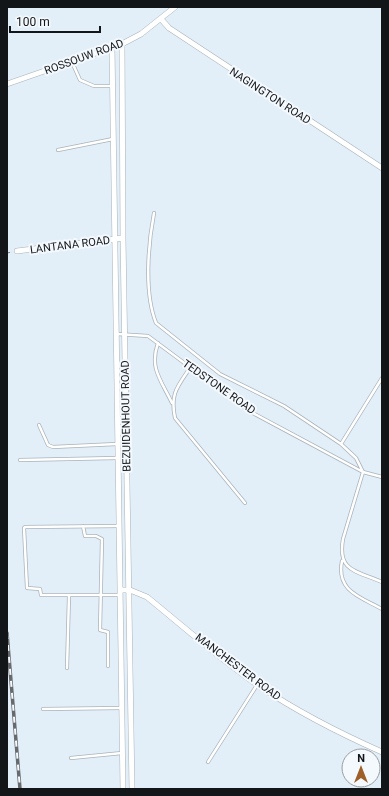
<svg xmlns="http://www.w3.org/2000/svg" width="389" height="796" viewBox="0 0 389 796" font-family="Roboto,sans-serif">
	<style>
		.built { fill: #e2eef8; fill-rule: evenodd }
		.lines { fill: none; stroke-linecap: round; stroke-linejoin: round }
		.service-casing { stroke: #aab3ba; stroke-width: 4 }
		.minor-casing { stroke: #aab3ba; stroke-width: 6 }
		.path { stroke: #7b7f83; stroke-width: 1; stroke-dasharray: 3 2; stroke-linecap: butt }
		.service { stroke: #fff; stroke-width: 2.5 }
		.minor { stroke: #fff; stroke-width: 5 }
		.rail-casing { stroke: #666a6d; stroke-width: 3.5 }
		.rail { stroke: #f4f9fe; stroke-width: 2; stroke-dasharray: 6; stroke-linecap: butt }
		.labels { text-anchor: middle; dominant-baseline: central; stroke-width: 4; stroke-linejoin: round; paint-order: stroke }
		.street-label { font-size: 11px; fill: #131619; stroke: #f4f9fe }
	</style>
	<rect width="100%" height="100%" fill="#f4f9fe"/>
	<path class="built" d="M 7,7 L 382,7 L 382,789 L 7,789 ZM 349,756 L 373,756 L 373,780 L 349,780 Z"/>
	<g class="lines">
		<g class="service-casing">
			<path id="service" d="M 72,62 L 80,80 L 94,86 L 112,86
				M 58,150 L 113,139
				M 154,213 C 148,245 144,293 156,323 L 220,374 L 284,406 L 341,444 L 356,458 L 363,472 L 343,539 C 337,572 357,571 382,582
				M 117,334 L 148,336 L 249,411 L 363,472 L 382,477
				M 158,343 C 149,368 161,380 172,403
				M 190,368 C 177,387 170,394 175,418 L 245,503
				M 39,425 L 48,445 L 53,447 L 117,444
				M 341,444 L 382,378
				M 20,460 L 117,458
				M 83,526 L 85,536 L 96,536 L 102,539 L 100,630 L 108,632 L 108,666
				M 119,526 L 25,527 L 24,528 L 27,588 L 40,589 L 41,595 L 120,595
				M 342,561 C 336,591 360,597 382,609
				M 67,668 L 69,596
				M 43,709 L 121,708
				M 71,758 L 122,753
				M 208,762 L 257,685"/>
		</g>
		<g class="minor-casing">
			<path id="minor" d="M 161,19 L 169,28 L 382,168
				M 122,44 L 123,238 L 132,789
				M 112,48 L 123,789
				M 7,84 L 122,44 L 141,34 L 175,7
				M 17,251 L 123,238
				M 120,590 L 130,590 L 147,597 C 184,627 220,659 259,686 C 298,712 339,733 382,752"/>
		</g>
		<path class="path" d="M 7,253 L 12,252"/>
		<use href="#service" class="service"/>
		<use href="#minor" class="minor"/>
		<g class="rail-casing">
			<path id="rail" d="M 7,633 L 20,789"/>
		</g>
		<use href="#rail" class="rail"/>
	</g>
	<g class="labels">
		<g class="street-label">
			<text transform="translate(84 57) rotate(-20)">ROSSOUW ROAD</text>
			<text transform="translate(270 96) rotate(33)">NAGINGTON ROAD</text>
			<text transform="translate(70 245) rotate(-7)">LANTANA ROAD</text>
			<text transform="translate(219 387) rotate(35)">TEDSTONE ROAD</text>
			<text transform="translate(126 416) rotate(-91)">BEZUIDENHOUT ROAD</text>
			<text transform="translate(238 667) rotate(37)">MANCHESTER ROAD</text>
		</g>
	</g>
	<rect width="389" height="796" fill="none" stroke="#131619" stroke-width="16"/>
	<g transform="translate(361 768)"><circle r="19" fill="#f4f9fe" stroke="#9a9ea2"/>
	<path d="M0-3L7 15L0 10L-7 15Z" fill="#9f5f28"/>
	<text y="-6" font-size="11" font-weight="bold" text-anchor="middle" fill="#131619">N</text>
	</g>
	<path d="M10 26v6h90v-6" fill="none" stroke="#131619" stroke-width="2"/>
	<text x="16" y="26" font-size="12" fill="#131619" stroke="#f4f9fe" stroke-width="3" paint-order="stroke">100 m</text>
</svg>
